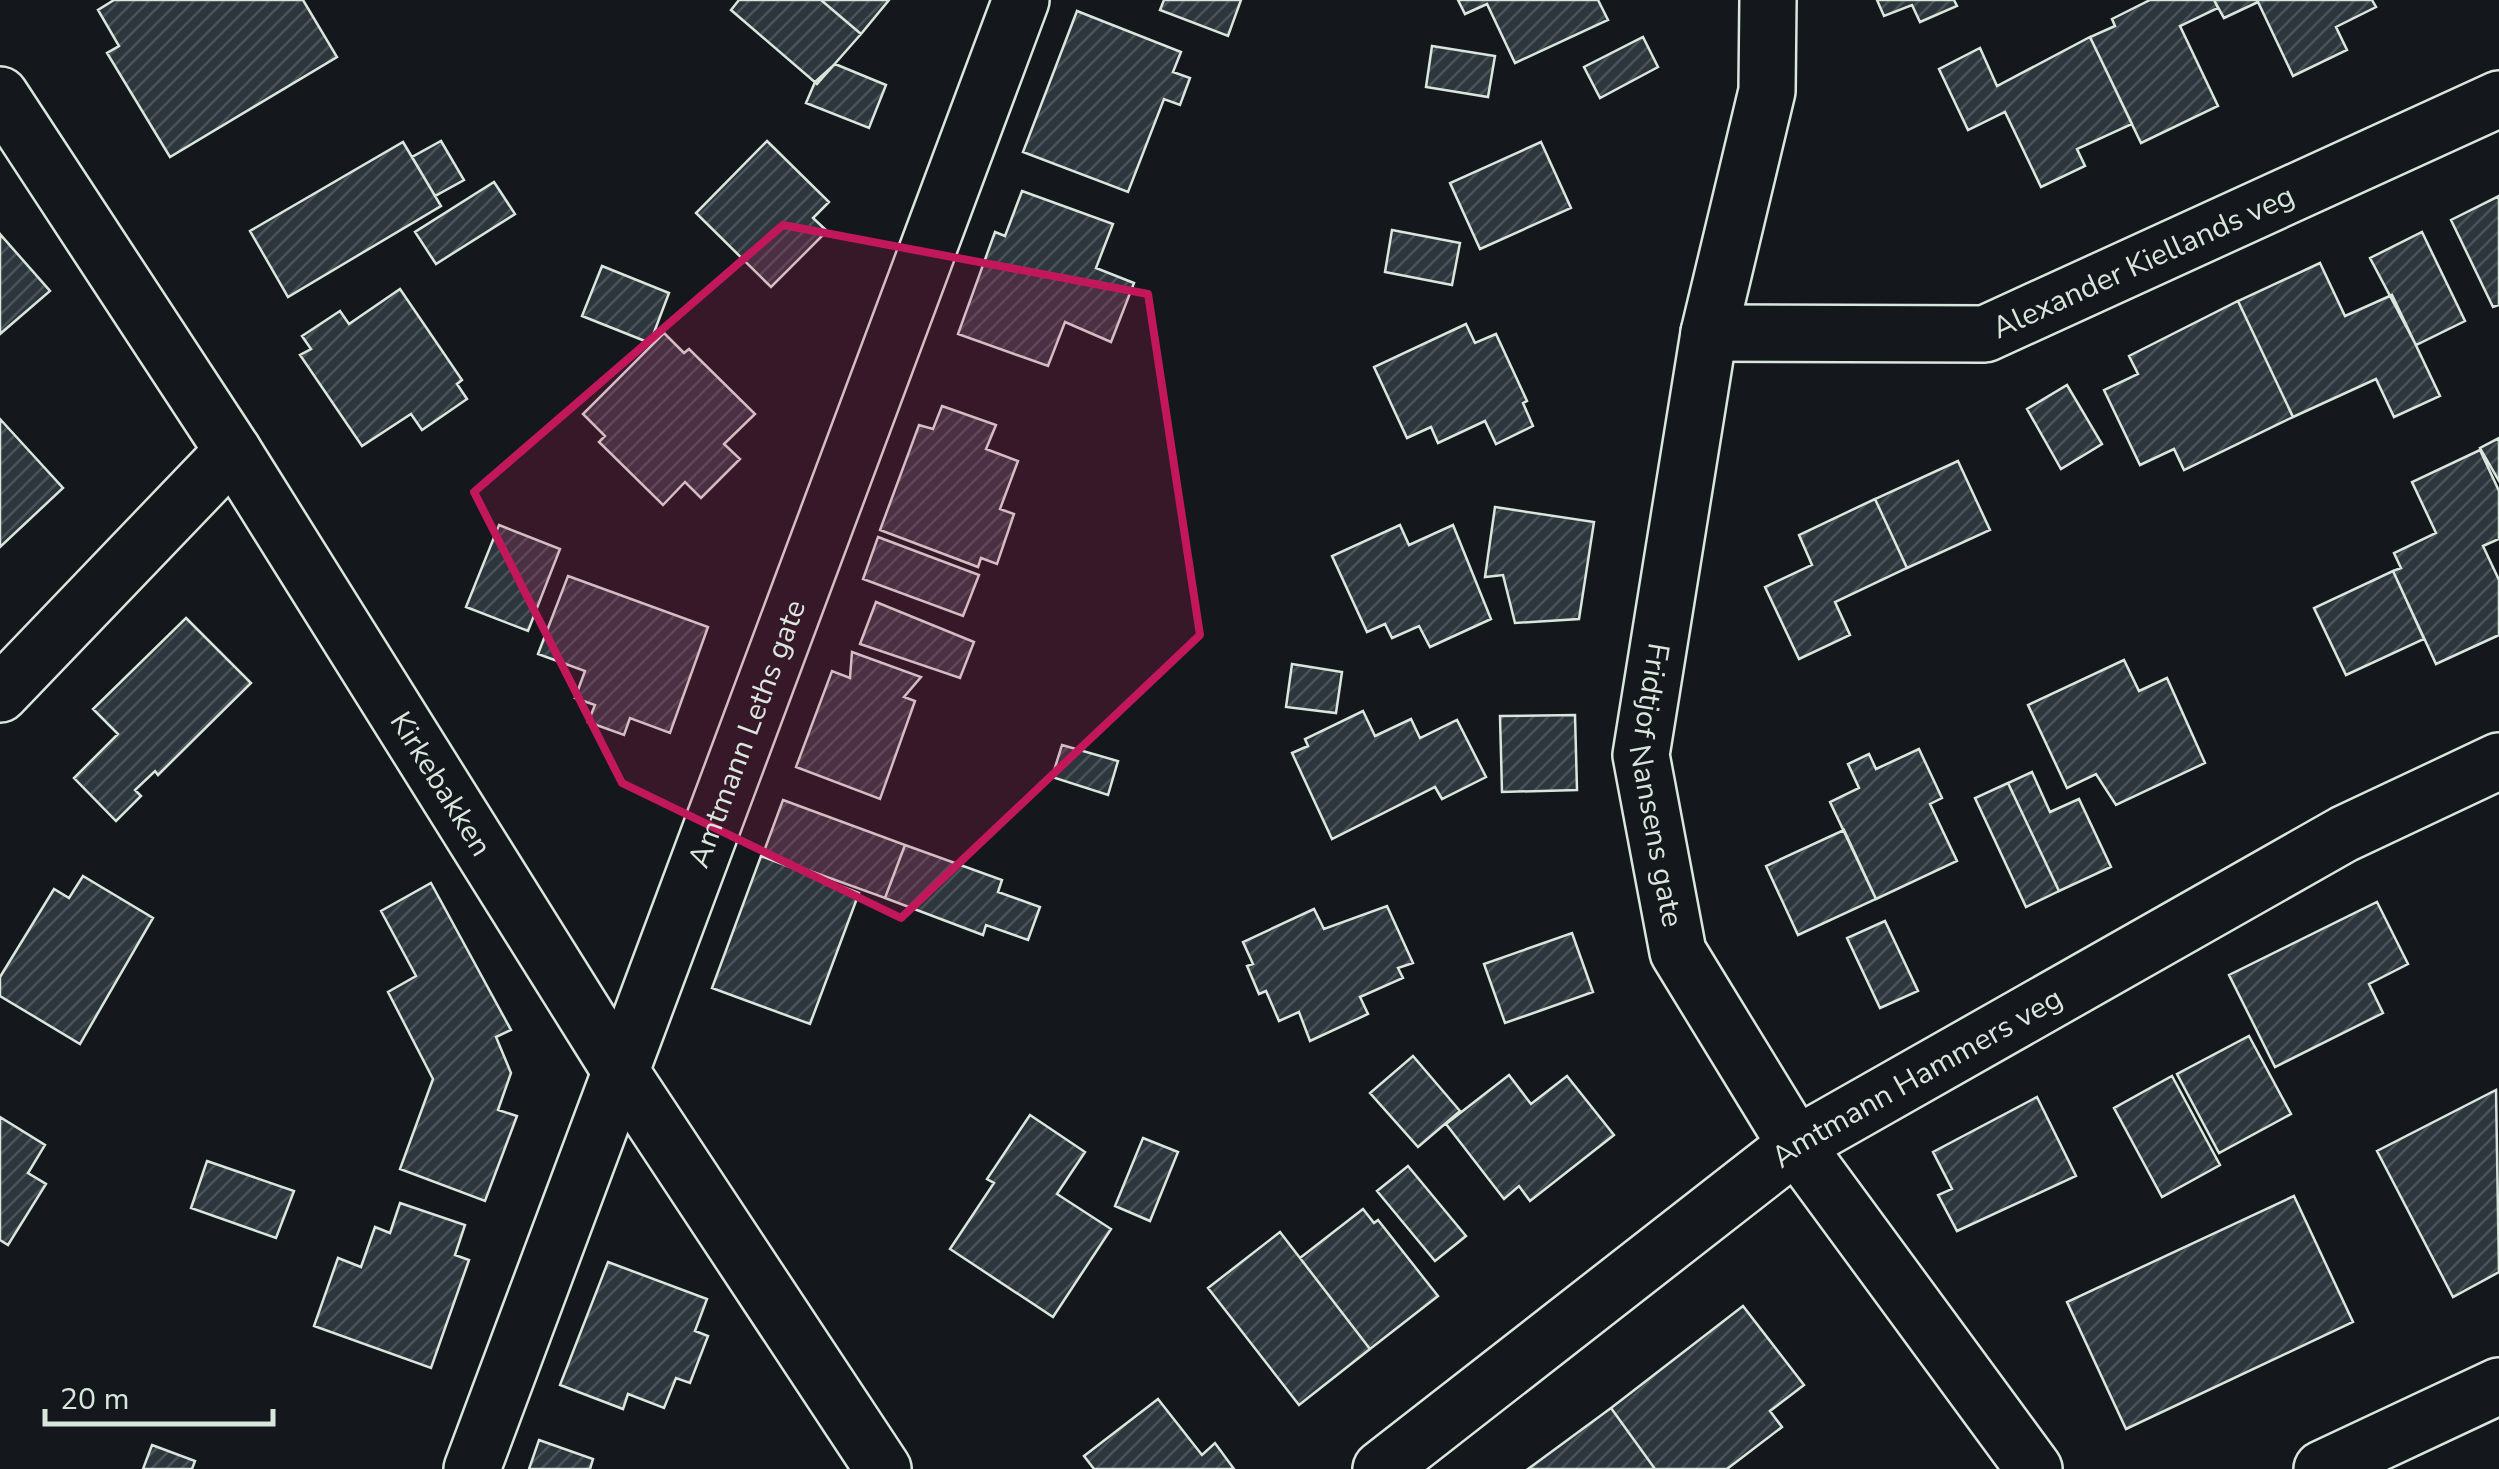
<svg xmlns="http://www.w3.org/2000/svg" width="2499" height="1469" viewBox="0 0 2499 1469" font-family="'Nunito Sans',sans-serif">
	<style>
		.building { fill: url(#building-hatch); stroke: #d8e6dc; stroke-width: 2.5 }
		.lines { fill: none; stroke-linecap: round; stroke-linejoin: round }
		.street-casing { stroke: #d8e6dc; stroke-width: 60 }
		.street { stroke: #14181c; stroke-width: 55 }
		.marked { fill: #c2185b; fill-opacity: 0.2; stroke: #c2185b; stroke-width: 8; stroke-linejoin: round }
		.labels { text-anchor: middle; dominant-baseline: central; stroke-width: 8; stroke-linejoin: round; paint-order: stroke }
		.street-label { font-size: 30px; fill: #d8e6dc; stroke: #14181c }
	</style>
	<defs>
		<pattern id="building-hatch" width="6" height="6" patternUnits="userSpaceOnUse" patternTransform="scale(2.5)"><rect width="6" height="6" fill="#2c363c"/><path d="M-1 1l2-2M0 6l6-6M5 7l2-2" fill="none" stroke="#4a5358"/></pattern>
	</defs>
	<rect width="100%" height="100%" fill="#14181c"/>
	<path class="building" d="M 114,0 L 303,0 L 337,57 L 170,157 L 107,53 L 119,46 L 98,10 Z
		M 739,0 L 821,0 L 861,34 L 817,84 L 731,10 Z
		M 821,0 L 889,0 L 861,34 Z
		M 1164,0 L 1241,0 L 1228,36 L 1160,10 Z
		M 1458,0 L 1598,0 L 1608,20 L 1515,63 L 1487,4 L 1465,14 Z
		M 1877,0 L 1954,0 L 1957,6 L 1920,22 L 1912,5 L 1884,16 Z
		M 2150,0 L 2214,0 L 2218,8 L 2180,26 L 2218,106 L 2141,143 L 2090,37 L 2115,26 L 2112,19 Z
		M 2214,0 L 2372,0 L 2376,7 L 2336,27 L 2347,50 L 2293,76 L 2258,2 L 2224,18 Z
		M 1077,11 L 1181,52 L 1173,72 L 1190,78 L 1180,105 L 1164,99 L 1128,192 L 1023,152 Z
		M 1643,37 L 1658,67 L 1600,98 L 1584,67 Z
		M 2090,37 L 2132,124 L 2077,149 L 2085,166 L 2041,187 L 2005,112 L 1968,130 L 1939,69 L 1980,48 L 1997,86 Z
		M 1432,46 L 1495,56 L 1488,97 L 1426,87 Z
		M 835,64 L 886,85 L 869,128 L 806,103 L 815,82 Z
		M 441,141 L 464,180 L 435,196 L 412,157 Z
		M 767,141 L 829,202 L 813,218 L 827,231 L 771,287 L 696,213 Z
		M 403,142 L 441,206 L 288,297 L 250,231 Z
		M 1541,142 L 1571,208 L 1480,249 L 1450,183 Z
		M 494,182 L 515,214 L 436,264 L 415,232 Z
		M 1022,191 L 1113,224 L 1096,268 L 1134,283 L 1111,342 L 1065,322 L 1048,366 L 958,334 L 995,232 L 1005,236 Z
		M 2499,196 L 2499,305 L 2493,307 L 2451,220 Z
		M 1392,230 L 1460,243 L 1452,285 L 1385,272 Z
		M 2422,232 L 2465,321 L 2416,345 L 2370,258 Z
		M 0,234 L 50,291 L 0,334 Z
		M 2320,263 L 2345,316 L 2392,295 L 2440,396 L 2394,417 L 2376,379 L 2293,417 L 2238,301 Z
		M 602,266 L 669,293 L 650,343 L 582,316 Z
		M 400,289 L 462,380 L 457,384 L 467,399 L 422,430 L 411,414 L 362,446 L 300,355 L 311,349 L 302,336 L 340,311 L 349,324 Z
		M 2238,301 L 2293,417 L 2184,470 L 2174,449 L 2140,465 L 2104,390 L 2138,374 L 2129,356 Z
		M 1466,324 L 1475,343 L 1496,334 L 1527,401 L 1523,403 L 1533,426 L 1496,444 L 1485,421 L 1438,443 L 1431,427 L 1407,438 L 1374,367 Z
		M 664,333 L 684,353 L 689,349 L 755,414 L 724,444 L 740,459 L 701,498 L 685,482 L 663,505 L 599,442 L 605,436 L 583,414 Z
		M 2067,385 L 2102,444 L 2061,469 L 2027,409 Z
		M 942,406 L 996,425 L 986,449 L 1018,461 L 1000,509 L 1014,514 L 997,564 L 981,558 L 978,567 L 880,530 L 919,425 L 933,429 Z
		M 0,419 L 63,488 L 0,547 Z
		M 2499,438 L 2499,481 L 2480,448 Z
		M 2480,450 L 2499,491 L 2499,539 L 2483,546 L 2499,580 L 2499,635 L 2436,664 L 2393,571 L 2401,568 L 2394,553 L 2436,533 L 2412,482 Z
		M 1958,461 L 1990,530 L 1907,568 L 1875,499 Z
		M 1875,499 L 1907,568 L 1835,602 L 1850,635 L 1799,659 L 1765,587 L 1812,565 L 1799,535 Z
		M 1495,507 L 1594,522 L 1579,619 L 1515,623 L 1503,575 L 1485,577 Z
		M 499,525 L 560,549 L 528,631 L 466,607 Z
		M 1400,525 L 1409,545 L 1453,525 L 1491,619 L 1430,647 L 1419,626 L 1392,638 L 1385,624 L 1367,632 L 1332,556 Z
		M 878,537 L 979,575 L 963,616 L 863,579 Z
		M 2393,571 L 2424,639 L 2346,675 L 2314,608 Z
		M 568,576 L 708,627 L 670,733 L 630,718 L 624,735 L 588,722 L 595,705 L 575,698 L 585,671 L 538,654 Z
		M 876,602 L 974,642 L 960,678 L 860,644 Z
		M 186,618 L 251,683 L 158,775 L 155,771 L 135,790 L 141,796 L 116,821 L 74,778 L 118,734 L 93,709 Z
		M 852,652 L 921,677 L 904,697 L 915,701 L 880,799 L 796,767 L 832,671 L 850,678 Z
		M 2124,660 L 2139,691 L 2167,678 L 2205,763 L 2116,805 L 2096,774 L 2067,788 L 2028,705 Z
		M 1292,664 L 1342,672 L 1336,713 L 1286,707 Z
		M 1363,711 L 1375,736 L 1411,719 L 1420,738 L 1457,720 L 1486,777 L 1442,799 L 1435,787 L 1332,839 L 1292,753 L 1308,746 L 1305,739 Z
		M 1575,715 L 1577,790 L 1502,792 L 1500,716 Z
		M 1062,745 L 1118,761 L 1108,795 L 1052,777 Z
		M 1919,749 L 1942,798 L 1930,804 L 1957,861 L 1876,899 L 1830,802 L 1859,788 L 1848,764 L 1869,754 L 1876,769 Z
		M 2032,772 L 2050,812 L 2079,799 L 2111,867 L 2059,891 L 2008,783 Z
		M 2008,783 L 2059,891 L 2026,907 L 1975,798 Z
		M 783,800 L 905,845 L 885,898 L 763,854 Z
		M 1844,830 L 1876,899 L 1798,935 L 1766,866 Z
		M 905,845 L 1002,880 L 998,892 L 1040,907 L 1028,940 L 986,925 L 983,935 L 885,898 Z
		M 761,856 L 859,893 L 810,1024 L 712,988 Z
		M 83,876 L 153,918 L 80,1044 L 0,996 L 0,977 L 54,889 L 69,898 Z
		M 431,883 L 511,1030 L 496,1037 L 511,1073 L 498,1110 L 517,1116 L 485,1201 L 400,1169 L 433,1079 L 388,992 L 416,976 L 381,911 Z
		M 2377,902 L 2408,964 L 2369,984 L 2383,1013 L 2275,1067 L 2229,975 Z
		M 1387,906 L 1413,963 L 1398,968 L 1403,978 L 1360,997 L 1368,1014 L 1310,1041 L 1299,1012 L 1279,1021 L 1266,991 L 1259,994 L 1247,966 L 1253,964 L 1243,942 L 1314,909 L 1324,929 Z
		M 1885,921 L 1918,991 L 1880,1008 L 1847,938 Z
		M 1572,933 L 1593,992 L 1505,1023 L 1484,964 Z
		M 2249,1036 L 2291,1114 L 2219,1153 L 2177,1074 Z
		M 1413,1056 L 1460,1111 L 1418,1147 L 1370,1093 Z
		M 1509,1075 L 1531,1104 L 1567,1076 L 1614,1135 L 1530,1201 L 1519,1186 L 1504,1199 L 1446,1124 Z
		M 2172,1076 L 2220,1165 L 2162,1197 L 2114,1108 Z
		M 2496,1090 L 2499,1272 L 2453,1297 L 2377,1151 Z
		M 2037,1097 L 2076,1176 L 1957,1231 L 1938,1195 L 1952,1189 L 1933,1152 Z
		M 1030,1115 L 1085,1152 L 1057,1194 L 1111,1229 L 1053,1317 L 950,1249 L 994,1183 L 987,1179 Z
		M 0,1117 L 45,1145 L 28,1173 L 46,1184 L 8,1245 L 0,1240 Z
		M 1143,1138 L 1178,1152 L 1150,1221 L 1115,1206 Z
		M 207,1161 L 294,1191 L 276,1238 L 191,1208 Z
		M 1408,1166 L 1466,1236 L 1435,1261 L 1377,1191 Z
		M 2294,1196 L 2353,1322 L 2126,1429 L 2067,1302 Z
		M 400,1203 L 465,1225 L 455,1255 L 469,1260 L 431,1368 L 314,1326 L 338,1258 L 361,1267 L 375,1227 L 390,1233 Z
		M 1363,1209 L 1374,1223 L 1378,1220 L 1438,1296 L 1370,1349 L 1300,1258 Z
		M 1280,1232 L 1370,1349 L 1299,1405 L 1208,1288 Z
		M 608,1262 L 707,1299 L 695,1331 L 708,1336 L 690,1383 L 676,1378 L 664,1408 L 628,1394 L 623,1409 L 560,1385 Z
		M 1743,1306 L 1804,1385 L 1770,1411 L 1782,1427 L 1727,1469 L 1655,1469 L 1611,1408 Z
		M 1158,1399 L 1202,1455 L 1215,1443 L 1234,1469 L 1094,1469 L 1084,1456 Z
		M 1611,1408 L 1655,1469 L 1528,1469 Z
		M 539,1440 L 593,1459 L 590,1469 L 529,1469 Z
		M 152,1445 L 195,1461 L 192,1469 L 143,1469 Z"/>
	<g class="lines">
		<g class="street-casing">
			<g id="street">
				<path id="s1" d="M 1768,0 L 1767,91 L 1709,333 L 1641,755 L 1678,952 L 1796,1145 L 2034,1469"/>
				<path id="s2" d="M 0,95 L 233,451 L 621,1072 L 883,1469"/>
				<path id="s3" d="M 1709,333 L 1985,334 L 2499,99"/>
				<path d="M 0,694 L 233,451"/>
				<path id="s4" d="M 472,1469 L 1021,0"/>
				<path id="s5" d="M 1381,1469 L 1796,1145 L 2344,834 L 2499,761"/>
				<path d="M 2322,1469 L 2499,1386"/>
			</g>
		</g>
		<use href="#street" class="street"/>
	</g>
	<path class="marked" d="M 783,225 L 1148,294 L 1200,635 L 901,918 L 622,783 L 474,492 Z"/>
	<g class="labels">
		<g class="street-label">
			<text stroke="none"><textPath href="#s3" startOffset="450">Alexander Kiellands veg</textPath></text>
			<text stroke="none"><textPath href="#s4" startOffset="785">Amtmann Leths gate</textPath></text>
			<text stroke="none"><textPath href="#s2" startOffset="818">Kirkebakken</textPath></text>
			<text stroke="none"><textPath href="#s1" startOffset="798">Fridtjof Nansens gate</textPath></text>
			<text stroke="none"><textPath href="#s5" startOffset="665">Amtmann Hammers veg</textPath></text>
		</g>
	</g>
	<path d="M45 1409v15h228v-15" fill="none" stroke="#d8e6dc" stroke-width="5"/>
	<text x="60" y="1409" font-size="30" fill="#d8e6dc" stroke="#14181c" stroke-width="8" paint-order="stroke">20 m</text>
</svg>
